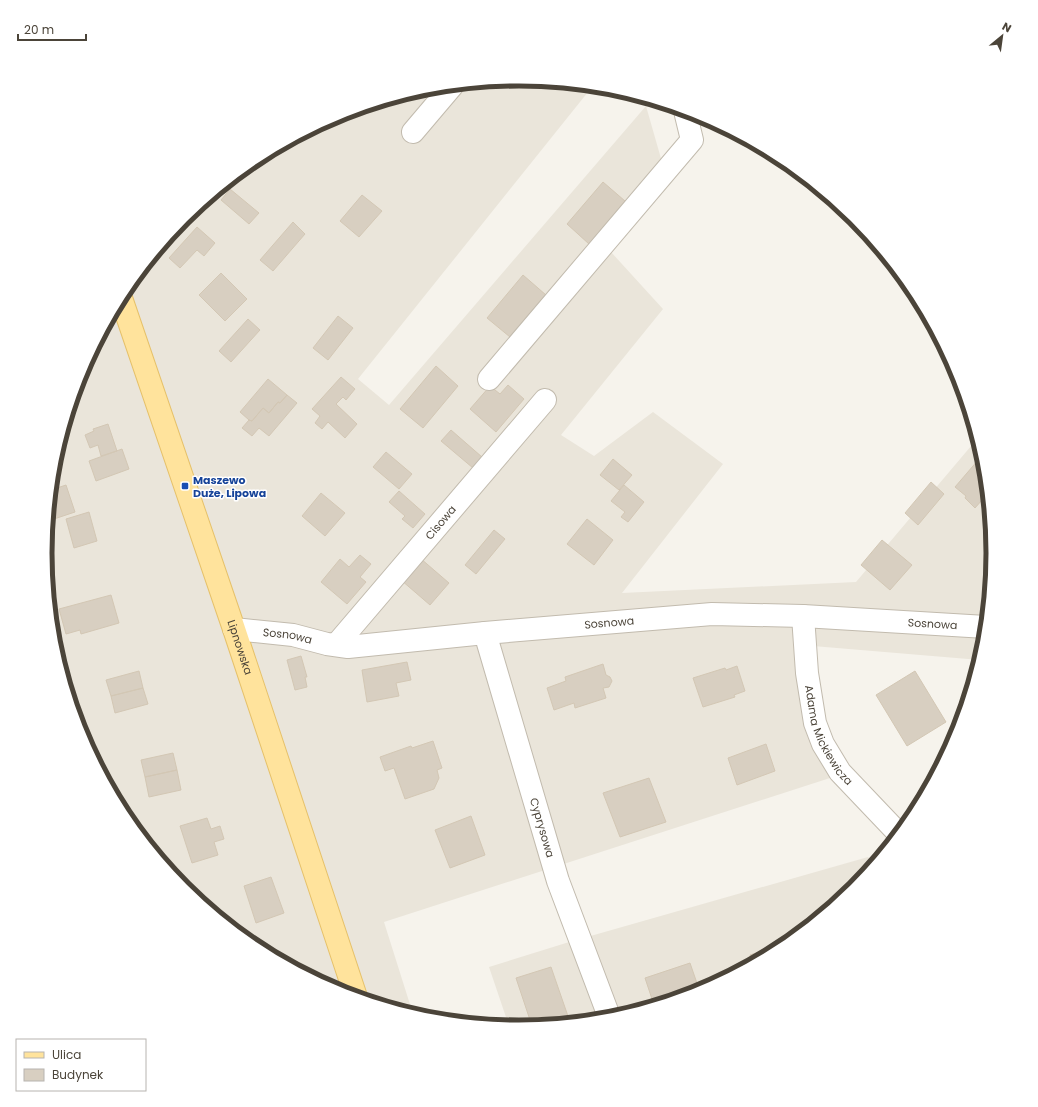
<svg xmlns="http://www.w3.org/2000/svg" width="1038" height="1107" viewBox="0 0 1038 1107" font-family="Poppins,sans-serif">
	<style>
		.residential { fill: #eae5da }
		.building { fill: #d8cfc1; stroke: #d3c7b4 }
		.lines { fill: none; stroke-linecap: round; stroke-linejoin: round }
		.minor-casing { stroke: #c2bbae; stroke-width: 24 }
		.major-casing { stroke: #e6c16a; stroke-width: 24 }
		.minor { stroke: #fff; stroke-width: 22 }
		.major { stroke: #ffe39c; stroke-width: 22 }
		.transit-dot { fill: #1a4fb4; stroke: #fff; stroke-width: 1.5 }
		.labels { text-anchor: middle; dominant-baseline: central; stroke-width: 3; stroke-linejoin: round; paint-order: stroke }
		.transit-label { font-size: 11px; font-weight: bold; fill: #164399; stroke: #fff; text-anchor: start }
		.street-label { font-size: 11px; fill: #4b4439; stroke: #fff }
		.rim { fill: none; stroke: #4b4439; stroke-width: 5 }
	</style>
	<rect width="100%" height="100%" fill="#f6f3ec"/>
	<path class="residential" d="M 519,80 L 592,87 L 358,379 L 389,405 L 646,106 L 668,183 L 611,252 L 663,309 L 561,435 L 594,456 L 653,412 L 723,464 L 622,593 L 856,582 L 977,439 L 984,461 L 993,554 L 984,646 L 980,660 L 801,645 L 830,778 L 384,922 L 413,1014 L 337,991 L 255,947 L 184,889 L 125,817 L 81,735 L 54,646 L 45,553 L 54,461 L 81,372 L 125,290 L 184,218 L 256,159 L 338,115 L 427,89 Z
		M 868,857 L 874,864 L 854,889 L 782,948 L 700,992 L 611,1018 L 519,1027 L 509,1026 L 489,967 L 566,943 Z"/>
	<path class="building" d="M 603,182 L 625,201 L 589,244 L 567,224 Z
		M 230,189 L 259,213 L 249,224 L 221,200 Z
		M 362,195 L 382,211 L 359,237 L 340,221 Z
		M 293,222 L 305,234 L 273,271 L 260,260 Z
		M 197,227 L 215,243 L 204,256 L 197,250 L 180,268 L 169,258 Z
		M 221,273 L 247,299 L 225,321 L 199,295 Z
		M 523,275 L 546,295 L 510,337 L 487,318 Z
		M 338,316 L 353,328 L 328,360 L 313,348 Z
		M 248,319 L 260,330 L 231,362 L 219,351 Z
		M 436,366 L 458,386 L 423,428 L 400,409 Z
		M 341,377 L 355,389 L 346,400 L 343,397 L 336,404 L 357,424 L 345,438 L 328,422 L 322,429 L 315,423 L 320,416 L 312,409 Z
		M 268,379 L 287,395 L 280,403 L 278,402 L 269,413 L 263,408 L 252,421 L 249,420 L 240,412 Z
		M 508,385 L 524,399 L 496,432 L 470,409 L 490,386 L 500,394 Z
		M 287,395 L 297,403 L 269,436 L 259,428 L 252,436 L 242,428 L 249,420 L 252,421 L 263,408 L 269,413 L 278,402 L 280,403 Z
		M 108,424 L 117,451 L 101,456 L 98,445 L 90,448 L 85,435 L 94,431 L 93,429 Z
		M 451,430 L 482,457 L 473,468 L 441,441 Z
		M 122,449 L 129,469 L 96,481 L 89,461 Z
		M 386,452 L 412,474 L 399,489 L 373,467 Z
		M 613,459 L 632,475 L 619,490 L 600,475 Z
		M 979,459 L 984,463 L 988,506 L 982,500 L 975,508 L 965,498 L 966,496 L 955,487 Z
		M 931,482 L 944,494 L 918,525 L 905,513 Z
		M 66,485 L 75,512 L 48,521 L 51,490 Z
		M 624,485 L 644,502 L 628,522 L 621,517 L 625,512 L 611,501 Z
		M 399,491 L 425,514 L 413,528 L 402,519 L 405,516 L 389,502 Z
		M 321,493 L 345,513 L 325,536 L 302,516 Z
		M 89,512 L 97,541 L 74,548 L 66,519 Z
		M 587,519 L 613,540 L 594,565 L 567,544 Z
		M 494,530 L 505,539 L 476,574 L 465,565 Z
		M 882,540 L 912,565 L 890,590 L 861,565 Z
		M 360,555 L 371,564 L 360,577 L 366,582 L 347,604 L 321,582 L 340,559 L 349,567 Z
		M 420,558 L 449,583 L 430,605 L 401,580 Z
		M 111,595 L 119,623 L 81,634 L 80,630 L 66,634 L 59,609 Z
		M 301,656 L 307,677 L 305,677 L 307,687 L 295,690 L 287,660 Z
		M 407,662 L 411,680 L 396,683 L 399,696 L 367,702 L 362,670 Z
		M 603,664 L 606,675 L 610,677 L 612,681 L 609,687 L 603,688 L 606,698 L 575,708 L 574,703 L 554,710 L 547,688 L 566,681 L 565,677 Z
		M 737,666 L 745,691 L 734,695 L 735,697 L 703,707 L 693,678 L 725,668 L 726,670 Z
		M 139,671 L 143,688 L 111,696 L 106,680 Z
		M 915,671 L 946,722 L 907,746 L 876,695 Z
		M 143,688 L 148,704 L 115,713 L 111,696 Z
		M 433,741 L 442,768 L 437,770 L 439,778 L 434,789 L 405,799 L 394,768 L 385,771 L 380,757 L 411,746 L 412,748 Z
		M 766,744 L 775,771 L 737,785 L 728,758 Z
		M 173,753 L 177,770 L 145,777 L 141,760 Z
		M 177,770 L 181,790 L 149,797 L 145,777 Z
		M 649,778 L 666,822 L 620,837 L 603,793 Z
		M 471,816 L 485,855 L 450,868 L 435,830 Z
		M 207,818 L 211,829 L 220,826 L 224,839 L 214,842 L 218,855 L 192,863 L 180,826 Z
		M 271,877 L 284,913 L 256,923 L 244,886 Z
		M 786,943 L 786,944 L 782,948 L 753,963 L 750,955 Z
		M 690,963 L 700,992 L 654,1005 L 645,978 Z
		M 551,967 L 570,1022 L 532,1026 L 516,978 Z"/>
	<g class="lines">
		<g class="minor-casing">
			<g id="minor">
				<path d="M 413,132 L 452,86"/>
				<path d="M 489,379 L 692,140 L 685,111"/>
				<path id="s1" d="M 803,616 L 807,673 L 815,723 L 823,744 L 840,772 L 899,834"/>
				<path id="s2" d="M 234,629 L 293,635 L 327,644 L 348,647 L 485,633 L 712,614 L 803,616 L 986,627"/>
				<path id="s3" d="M 485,633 L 558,881 L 610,1019"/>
				<path id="s4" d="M 336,645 L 545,400"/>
			</g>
		</g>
		<g class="major-casing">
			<g id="major">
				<path id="s5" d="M 121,298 L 234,629 L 356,997"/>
			</g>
		</g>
		<use href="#minor" class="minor"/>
		<use href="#major" class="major"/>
	</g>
	<rect class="transit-dot" x="181" y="482" width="8" height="8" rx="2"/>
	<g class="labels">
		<g class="transit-label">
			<text x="193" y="480">Maszewo<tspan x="193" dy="13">Duże, Lipowa</tspan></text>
		</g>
		<g class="street-label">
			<text stroke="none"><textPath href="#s4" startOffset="161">Cisowa</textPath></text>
			<text stroke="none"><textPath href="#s2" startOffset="378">Sosnowa</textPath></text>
			<text stroke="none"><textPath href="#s2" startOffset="702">Sosnowa</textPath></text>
			<text stroke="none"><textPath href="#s2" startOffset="54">Sosnowa</textPath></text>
			<text stroke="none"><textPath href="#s5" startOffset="369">Lipnowska</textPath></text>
			<text stroke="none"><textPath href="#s1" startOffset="124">Adama Mickiewicza</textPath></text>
			<text stroke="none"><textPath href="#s3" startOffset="203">Cyprysowa</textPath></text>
		</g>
	</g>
	<path d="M0 0H1038V1107H0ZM52 553a467 467 0 1 1 934 0a467 467 0 1 1-934 0Z" fill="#fff" fill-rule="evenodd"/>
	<path class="rim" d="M52 553a467 467 0 1 1 934 0a467 467 0 1 1-934 0Z"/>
	<rect x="16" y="1039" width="130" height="52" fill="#ffffff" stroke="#b7b4b0"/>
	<rect x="24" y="1052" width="20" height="6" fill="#ffe39c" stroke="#b7b4b0"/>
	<text x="52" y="1059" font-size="12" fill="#4b4439">Ulica</text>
	<rect x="24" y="1069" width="20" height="12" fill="#d8cfc1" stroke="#b7b4b0"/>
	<text x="52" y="1079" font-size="12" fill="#4b4439">Budynek</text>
	<g transform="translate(1002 36) rotate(29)" stroke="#ffffff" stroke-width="3" paint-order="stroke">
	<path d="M0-3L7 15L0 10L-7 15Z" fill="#4b4439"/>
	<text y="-6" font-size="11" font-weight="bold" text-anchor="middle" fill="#4b4439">N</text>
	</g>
	<path d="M18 34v6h68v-6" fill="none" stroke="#4b4439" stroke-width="2"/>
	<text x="24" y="34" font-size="12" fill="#4b4439" stroke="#ffffff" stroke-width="3" paint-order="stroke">20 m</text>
</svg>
